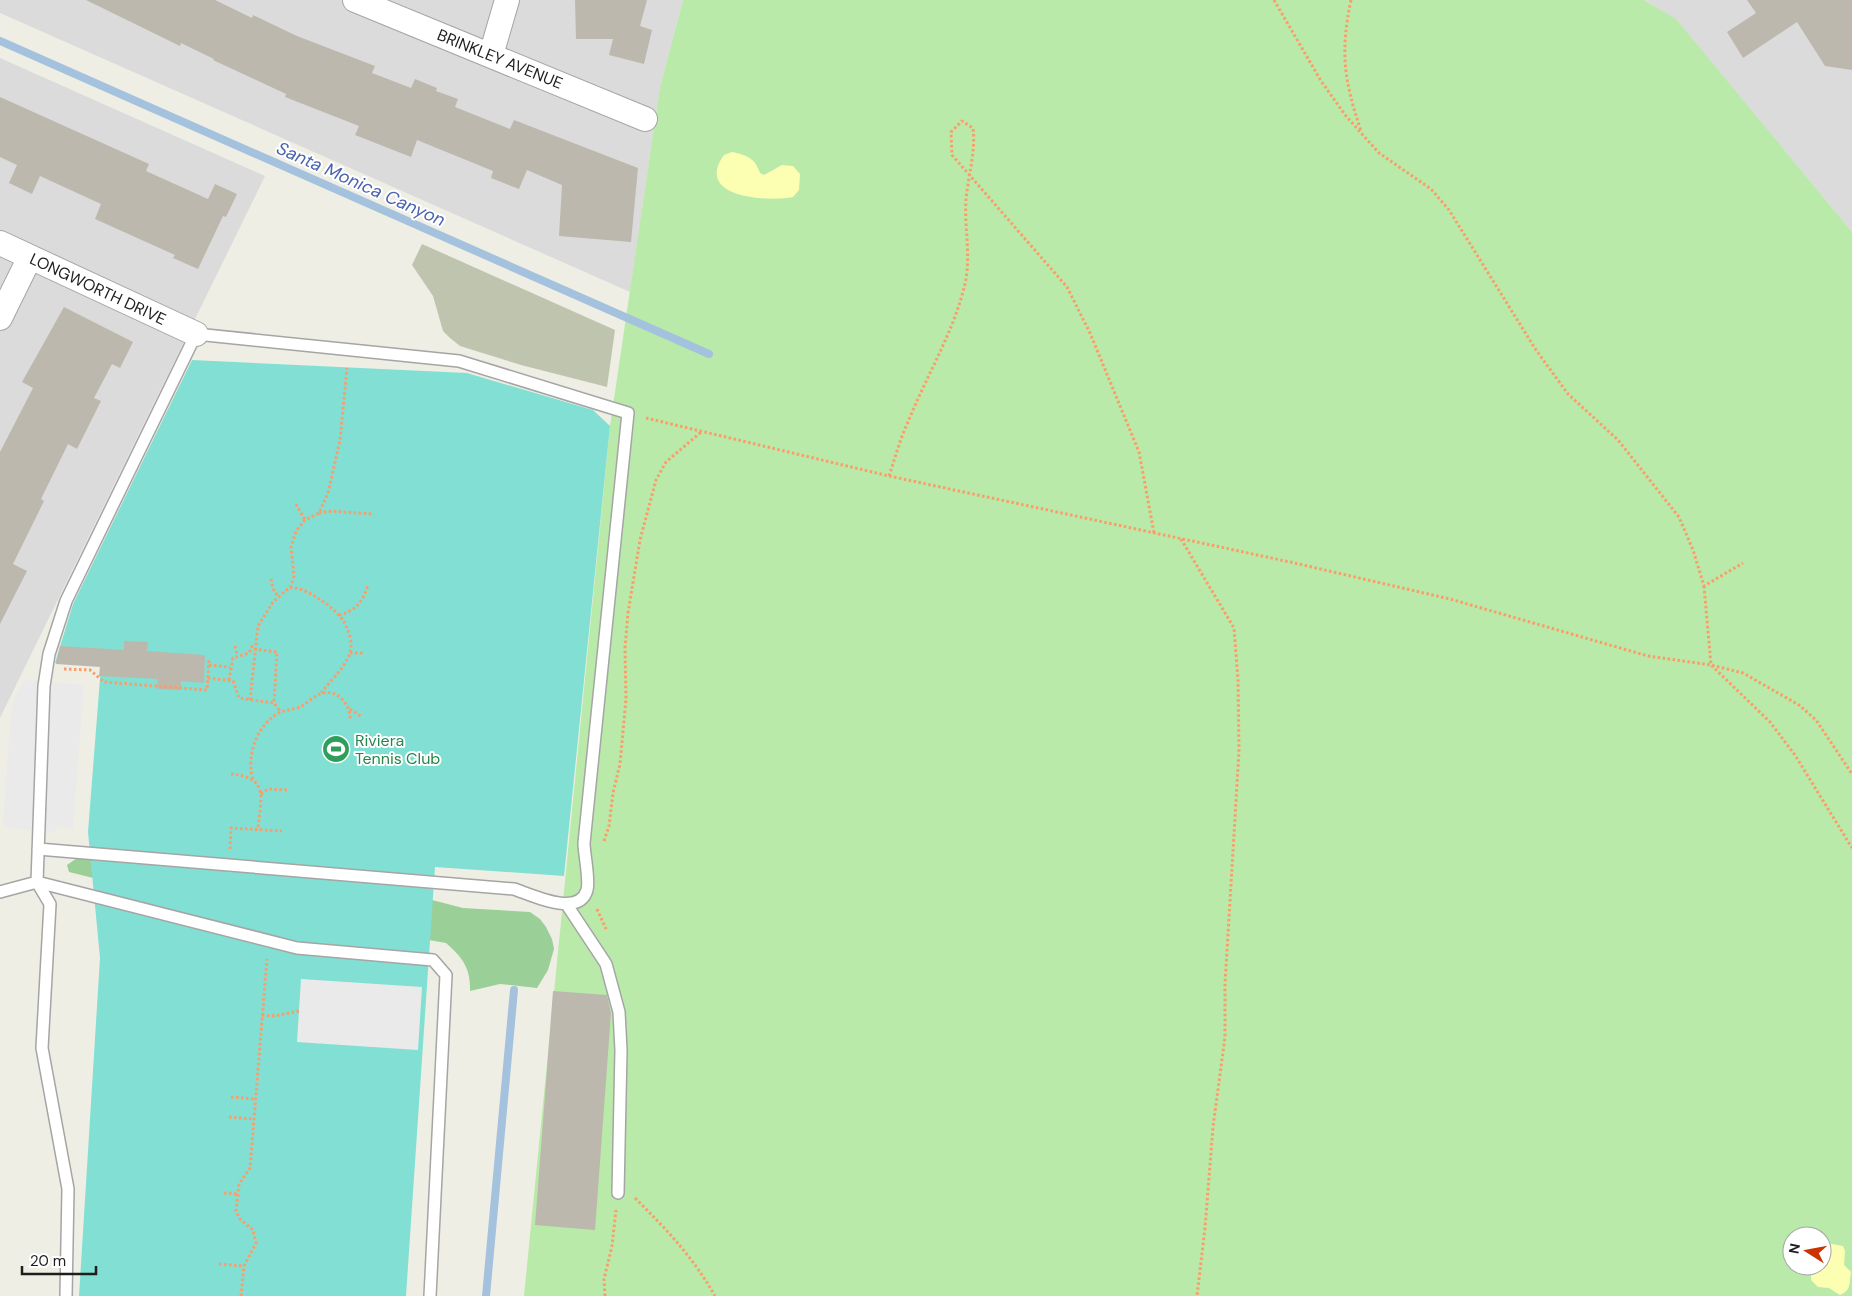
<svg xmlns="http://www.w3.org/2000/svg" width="1852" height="1296" viewBox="0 0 1852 1296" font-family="'DM Sans',sans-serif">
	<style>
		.residential { fill: #dcdbdb }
		.construction { fill: #bfc4af }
		.grass { fill: #b9eaa9; fill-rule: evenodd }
		.forest { fill: #9bcf98 }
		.sand { fill: #fcffb2 }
		.pitch { fill: #81e0d3 }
		.parking { fill: #eaeaea }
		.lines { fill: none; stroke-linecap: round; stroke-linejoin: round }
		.stream { stroke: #a4c2de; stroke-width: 8 }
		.building { fill: #bcb8ad }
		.lane-casing { stroke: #a5a5a5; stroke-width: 14 }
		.street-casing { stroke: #a5a5a5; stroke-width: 26 }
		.path { stroke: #fc9c69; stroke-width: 3; stroke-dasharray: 2.5 2.5; stroke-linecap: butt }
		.lane { stroke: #fff; stroke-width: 11 }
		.street { stroke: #fff; stroke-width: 24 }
		.labels { text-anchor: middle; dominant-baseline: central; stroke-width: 4; stroke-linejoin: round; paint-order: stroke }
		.street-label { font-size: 16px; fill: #1e1e1e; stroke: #fff }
		.leisure-label { font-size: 16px; fill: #27864d; stroke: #fff; text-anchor: start }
		.water-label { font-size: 18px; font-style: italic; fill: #4963b0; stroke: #fff }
	</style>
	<rect width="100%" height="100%" fill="#efeee4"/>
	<path class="residential" d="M 0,0 L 683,0 L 660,87 L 630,292 L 0,13 Z
		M 1645,0 L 1852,0 L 1852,232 L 1676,20 Z
		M 0,58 L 265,176 L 0,718 Z"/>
	<path class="construction" d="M 422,244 L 615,330 L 607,387 L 521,365 L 460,346 L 450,338 L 443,331 L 433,296 L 412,265 Z"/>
	<path class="grass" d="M 683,0 L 1644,0 L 1676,19 L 1852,232 L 1852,1296 L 524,1296 L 610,426 L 660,87 ZM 1792,1236 L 1822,1236 L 1822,1266 L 1792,1266 Z"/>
	<path class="forest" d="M 77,858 L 363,882 L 463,908 L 530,912 L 540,919 L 546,927 L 552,939 L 554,949 L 548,970 L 537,988 L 500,984 L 470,991 C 471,968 462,957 446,943 L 150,892 L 69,872 L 67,865 Z"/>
	<path class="sand" d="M 732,152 C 747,155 755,158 760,173 L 764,175 L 782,165 L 793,166 L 800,174 L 799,190 L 793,197 C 769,202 693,198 724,155 Z
		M 1822,1242 L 1843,1246 L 1845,1251 L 1844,1265 L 1851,1272 C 1849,1282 1852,1290 1840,1295 L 1829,1288 L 1818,1287 L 1811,1280 L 1811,1271 L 1815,1268 L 1824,1269 Z"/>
	<path class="pitch" d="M 192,360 L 467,373 L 593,410 L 610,426 L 564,876 L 435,867 L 406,1296 L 79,1296 L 100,958 L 88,832 L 101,666 L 55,663 L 73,604 Z"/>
	<path class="parking" d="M 25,680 L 84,685 L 73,829 L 56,827 L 55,833 L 8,828 L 3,822 L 11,711 L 15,696 Z
		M 301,979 L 422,987 L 418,1050 L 297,1042 Z"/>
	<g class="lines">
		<path class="stream" d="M 0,41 L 709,354
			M 486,1296 L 514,990"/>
	</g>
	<path class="building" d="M 86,0 L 215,0 L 252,18 L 253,15 L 297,36 L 375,66 L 372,73 L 411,88 L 415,79 L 437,88 L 436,91 L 458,99 L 455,107 L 510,129 L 514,120 L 638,168 L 631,242 L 559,236 L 562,185 L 527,170 L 519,189 L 491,178 L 493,171 L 417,140 L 411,157 L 355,135 L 359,126 L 285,97 L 286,94 L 213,60 L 214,59 L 181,43 L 180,46 Z
		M 575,0 L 647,0 L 640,26 L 652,30 L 644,64 L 609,55 L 613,39 L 576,39 Z
		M 1747,0 L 1852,0 L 1852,70 L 1825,66 L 1797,22 L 1743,58 L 1727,32 L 1756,13 Z
		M 0,97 L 149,164 L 146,171 L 208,199 L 215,184 L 237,194 L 226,217 L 223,216 L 198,269 L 173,258 L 175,255 L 95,219 L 101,204 L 40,176 L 32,194 L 9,183 L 17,165 L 0,157 Z
		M 64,307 L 133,342 L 120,368 L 112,364 L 94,398 L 101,401 L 77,449 L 68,444 L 41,499 L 44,501 L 13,564 L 27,571 L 0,624 L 0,452 L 33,388 L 22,382 Z
		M 124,641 L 148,642 L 147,651 L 205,655 L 204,683 L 181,681 L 181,690 L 157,689 L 158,679 L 99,676 L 100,667 L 56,664 L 60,646 L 124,650 Z
		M 553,991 L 607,995 L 611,1013 L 595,1230 L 535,1225 Z"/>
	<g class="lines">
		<g class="lane-casing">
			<path id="lane" d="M 38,849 L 514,889 C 532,895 579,918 587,890 C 590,880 584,854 584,843 L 628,413 L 459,361 L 196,334 L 66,601 L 49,654 L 44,686 L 37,882 L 50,904 L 42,1048 L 68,1189 L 66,1296
				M 0,892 L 37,882 L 297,948 L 433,960 L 446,975 L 430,1296
				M 567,905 L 606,964 L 619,1012 L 621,1050 L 618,1193"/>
		</g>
		<g class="street-casing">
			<path id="street" d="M 355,0 L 645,119
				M 491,55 L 507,0
				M 0,243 L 196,334
				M 0,318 L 30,257"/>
		</g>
		<path class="path" d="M 1274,0 L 1321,81 L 1346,116 L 1379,153 L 1431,189 L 1449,210 L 1536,350 L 1568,394 L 1618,440 L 1679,517 L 1693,550 L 1704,586 L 1743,563
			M 1351,0 C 1340,53 1344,80 1361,131
			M 646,418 L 889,476 L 1290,562 L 1450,599 L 1648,656 L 1711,665 L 1743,673 L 1799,705 L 1816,720 L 1852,774
			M 889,476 C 895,458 900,439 908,422 C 926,377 952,335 964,288 C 972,259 964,229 966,200 C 968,177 976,151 973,128 L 962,121 L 951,132 L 952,155 L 1067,287 L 1090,333 L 1139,452 L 1154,533
			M 296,504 L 305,520
			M 319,513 L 328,511 L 374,514
			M 1181,539 L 1234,628 L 1238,680 L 1239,751 L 1225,984 L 1225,1037 L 1213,1127 L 1205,1228 L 1197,1296
			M 271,579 L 273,589 L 278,596
			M 1704,586 L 1711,665 L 1770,722 L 1795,755 L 1852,848
			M 290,588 C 304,585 338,610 344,622 C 348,629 352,640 351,648 C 349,664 330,681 321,693
			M 339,615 C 356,611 363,601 368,585
			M 235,646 L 237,655
			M 254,649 L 277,652 L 274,703
			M 350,653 L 365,653
			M 209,665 L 230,667
			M 64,669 L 90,670 L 104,682 L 207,690 L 209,659
			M 208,678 L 233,681 L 239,698 L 274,703 L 279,710 L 278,713
			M 229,680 L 233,658 L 249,653 L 253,644
			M 250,700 L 258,626 L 273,602 L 291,586 L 294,576 L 291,547 L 296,531 L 305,520 L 319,513 L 328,493 L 340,440 L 347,368
			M 350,709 L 362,717
			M 231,774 C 271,778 260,799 258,830
			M 253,779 C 246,756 256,727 277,714 C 284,710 292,710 300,707 C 308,703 314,695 323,693 C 338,689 351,706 350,719
			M 261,794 L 268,789 L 288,790
			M 604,841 L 609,826 L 613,793 L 620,764 L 626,699 L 625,648 L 628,613 L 640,540 L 656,480 L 666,462 L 701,432
			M 230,849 L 231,828 L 282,831
			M 597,909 L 606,929
			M 262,1015 L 275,1016 L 299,1011
			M 231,1097 L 255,1099
			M 229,1117 L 253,1119
			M 224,1193 L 238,1194
			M 635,1198 C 667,1230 693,1257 715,1296
			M 219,1264 L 244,1266
			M 241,1296 L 244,1266 L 256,1243 L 253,1230 L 240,1219 L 236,1211 L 239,1184 L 250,1168 L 267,959
			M 605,1296 L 604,1279 L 612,1246 L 616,1210"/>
		<use href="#lane" class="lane"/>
		<use href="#street" class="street"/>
	</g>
	<defs>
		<g id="stadium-disc" transform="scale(1.4375)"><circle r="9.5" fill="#2e9e5b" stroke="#fff"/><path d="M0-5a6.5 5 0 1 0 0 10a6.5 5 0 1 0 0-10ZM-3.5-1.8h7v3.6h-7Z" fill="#fff"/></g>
	</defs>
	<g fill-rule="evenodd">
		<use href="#stadium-disc" x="336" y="749"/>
	</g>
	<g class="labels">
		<g class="street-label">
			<text transform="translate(500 59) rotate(22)">BRINKLEY AVENUE</text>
			<text transform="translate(98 289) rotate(25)">LONGWORTH DRIVE</text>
		</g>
		<g class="leisure-label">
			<text x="355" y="740">Riviera<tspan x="355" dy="18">Tennis Club</tspan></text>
		</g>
		<g class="water-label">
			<text transform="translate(361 184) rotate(24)">Santa Monica Canyon</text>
		</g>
	</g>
	<g transform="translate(1807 1251) rotate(281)"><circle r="24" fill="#ffffff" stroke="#a5a5a5"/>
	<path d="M0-4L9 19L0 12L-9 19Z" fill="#cc3300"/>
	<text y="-8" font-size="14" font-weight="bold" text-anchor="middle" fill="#1e1e1e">N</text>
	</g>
	<path d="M22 1266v8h74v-8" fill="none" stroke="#1e1e1e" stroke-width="2.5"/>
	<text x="30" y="1266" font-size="15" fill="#1e1e1e" stroke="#ffffff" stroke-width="4" paint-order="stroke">20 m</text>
</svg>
